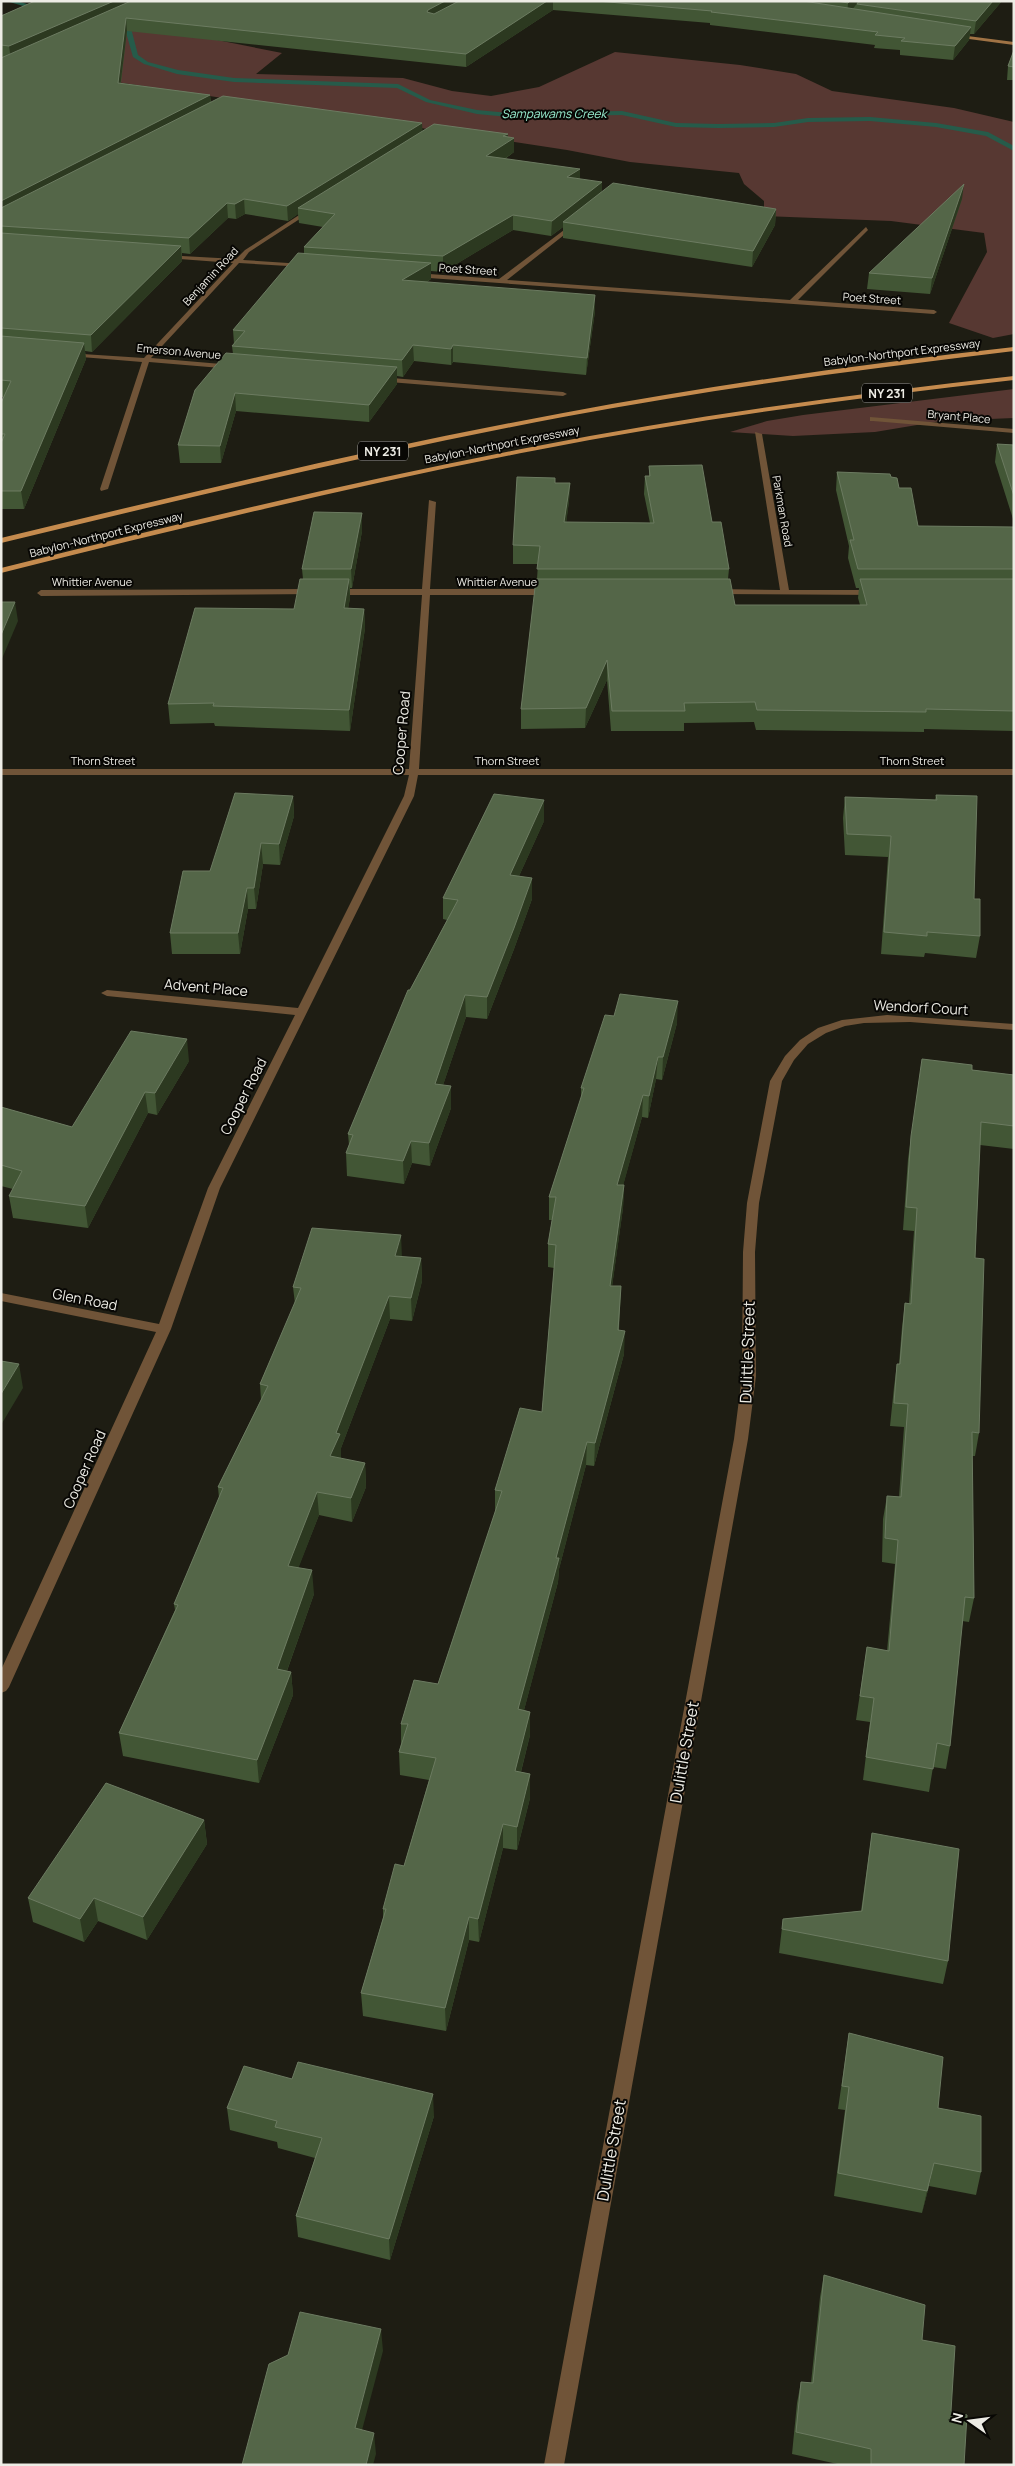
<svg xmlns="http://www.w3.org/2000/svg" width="1015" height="2466" viewBox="0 0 1015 2466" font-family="Manrope,sans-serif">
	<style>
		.green { fill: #573832 }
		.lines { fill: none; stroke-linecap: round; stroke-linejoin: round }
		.stream { fill: #265b4a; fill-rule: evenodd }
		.street { fill: #705438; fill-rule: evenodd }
		.secondary { fill: #a07345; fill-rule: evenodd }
		.primary { fill: #c58b4e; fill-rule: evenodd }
		.wall { fill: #425635 }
		.shaded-wall { fill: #2c3920 }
		.building { fill: #546648; stroke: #6c7b61 }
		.labels { text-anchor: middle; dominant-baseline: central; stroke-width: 4; stroke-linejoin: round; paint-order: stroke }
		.far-street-label { font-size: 11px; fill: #edece5; stroke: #080704 }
		.far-water-label { font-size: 12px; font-style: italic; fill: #97ecce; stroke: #080704 }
		.shield { fill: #080704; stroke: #a8a7a2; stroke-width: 1 }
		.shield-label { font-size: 12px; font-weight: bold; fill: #edece5 }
		.street-label { font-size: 14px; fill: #edece5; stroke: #080704 }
		.near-street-label { font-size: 16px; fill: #edece5; stroke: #080704 }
	</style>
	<rect width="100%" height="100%" fill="#1e1d13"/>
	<path class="green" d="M 127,22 L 282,53 L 256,74 L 403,78 L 452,91 L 491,96 L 539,87 L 615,52 L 740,65 L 796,74 L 832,91 L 954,108 L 1014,122 L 1014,334 L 993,338 L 949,323 L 987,252 L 984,233 L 891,221 L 764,216 L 764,201 L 744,184 L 739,173 L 630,162 L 567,150 L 23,68 Z
		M 1014,389 L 1014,418 L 941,421 L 875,432 L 793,436 L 730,432 L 767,421 L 803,415 Z"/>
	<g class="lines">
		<path class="stream" d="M 6,1 L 17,1 L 47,10 L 44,12 Z
			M 118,23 L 131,28 L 138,55 L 148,62 L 178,70 L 234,78 L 398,84 L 430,100 L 477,110 L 509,113 L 622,111 L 676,123 L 718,124 L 774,123 L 808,118 L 870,117 L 936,123 L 988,132 L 1014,146 L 1014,151 L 986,136 L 936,127 L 870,121 L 808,122 L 774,127 L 718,128 L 676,127 L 622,115 L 509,117 L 477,114 L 426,102 L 397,88 L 234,82 L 177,74 L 144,64 L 133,57 L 125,29 L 116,26 Z"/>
		<path class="street" d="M 310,208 L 315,209 L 249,252 L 243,260 L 303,264 L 305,265 L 305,267 L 239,263 L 151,358 L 233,365 L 237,367 L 233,369 L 149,362 L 108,489 L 101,491 L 100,489 L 142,362 L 69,356 L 65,354 L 67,353 L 144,358 L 233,263 L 166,258 L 164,255 L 236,259 L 245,250 Z
			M 576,221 L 578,224 L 507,280 L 790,300 L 866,227 L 868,230 L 798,300 L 934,310 L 937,312 L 934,314 L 415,277 L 412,275 L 415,273 L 499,279 Z
			M 380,377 L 563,392 L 567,394 L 563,396 L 377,381 L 377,377 Z
			M 870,417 L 1014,429 L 1014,433 L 873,421 L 870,421 Z
			M 755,432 L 762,434 L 789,590 L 876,590 L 879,591 L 879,595 L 713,594 L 713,590 L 716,589 L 780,590 Z
			M 429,500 L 436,502 L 430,589 L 551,589 L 555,592 L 551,595 L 430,595 L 419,769 L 1014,769 L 1014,775 L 418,775 L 414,796 L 220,1188 L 171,1329 L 9,1687 L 6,1691 L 1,1693 L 1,1670 L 156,1332 L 1,1301 L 1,1293 L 159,1324 L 208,1188 L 295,1015 L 107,996 L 101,993 L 107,990 L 298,1008 L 404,796 L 409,775 L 1,775 L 1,769 L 409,769 L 422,595 L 334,595 L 330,592 L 334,589 L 422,589 Z
			M 314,589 L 318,592 L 317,594 L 41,596 L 37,593 L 41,590 Z
			M 887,1015 L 1014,1024 L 1014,1030 L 910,1022 L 864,1023 L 845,1026 L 826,1033 L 808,1044 L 794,1060 L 782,1081 L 759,1203 L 755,1252 L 756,1376 L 748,1439 L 564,2465 L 544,2465 L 734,1439 L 742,1376 L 743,1252 L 747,1203 L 770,1081 L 785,1056 L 800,1040 L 818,1028 L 842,1020 Z"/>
		<path class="secondary" d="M 952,34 L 1014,42 L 1014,45 L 954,37 Z"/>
		<path class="primary" d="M 1014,347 L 1014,351 C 863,369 712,389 563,417 C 374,453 187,498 1,543 L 1,538 C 187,493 374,448 563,413 C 712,385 863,364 1014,347 Z
			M 1014,376 L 1014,380 C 852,398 691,420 532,451 C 353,486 177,529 1,573 L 1,568 C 177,524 354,481 532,447 C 691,416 852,394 1014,376 Z"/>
	</g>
	<path class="wall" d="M 35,1 L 1002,1 L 974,34 L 970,34 L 969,40 L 953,60 L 900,55 L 900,50 L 874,48 L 875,45 L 710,25 L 710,23 L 553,10 L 466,67 L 127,31 L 121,83 L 210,95 L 211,103 L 422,131 L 514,138 L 514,152 L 505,159 L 580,179 L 602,192 L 776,209 L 775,225 L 752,267 L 563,238 L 563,227 L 551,236 L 513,230 L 443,272 L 431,271 L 431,279 L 427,282 L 595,311 L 586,375 L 453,362 L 451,365 L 414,361 L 403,377 L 397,376 L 397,384 L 369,422 L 236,411 L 221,463 L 180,463 L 178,445 L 233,354 L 232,346 L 234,344 L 233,330 L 304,254 L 304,247 L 323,227 L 299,223 L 298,214 L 288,221 L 245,214 L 236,219 L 228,218 L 190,254 L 182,253 L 182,261 L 92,352 L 85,351 L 86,359 L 24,509 L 1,509 L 1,403 L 4,397 L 1,397 L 1,16 Z
		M 1014,50 L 1014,80 L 1007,80 L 1008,66 Z
		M 962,199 L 930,294 L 867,289 L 869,273 Z
		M 997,444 L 1014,445 L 1014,522 L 995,462 Z
		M 649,466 L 712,522 L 729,569 L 728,579 L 735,605 L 860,605 L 858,598 L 859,588 L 856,588 L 848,558 L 849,546 L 836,490 L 837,472 L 891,477 L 899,488 L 918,526 L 1014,527 L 1014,731 L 924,729 L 924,732 L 756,730 L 754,722 L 684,723 L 684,731 L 611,731 L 607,680 L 585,728 L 521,729 L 521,709 L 537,579 L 538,564 L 513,564 L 513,545 L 555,483 L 570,483 L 569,501 L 566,522 L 650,523 L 644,494 L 645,476 L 649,476 Z
		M 362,531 L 352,588 L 350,588 L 350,598 L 348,608 L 364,609 L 365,628 L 350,731 L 215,726 L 214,723 L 170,724 L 168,704 L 294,609 L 303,579 L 302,569 Z
		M 936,795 L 974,899 L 980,936 L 976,958 L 925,953 L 924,957 L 881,954 L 888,857 L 845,855 L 843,818 L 845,797 L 935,800 Z
		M 293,796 L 294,816 L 280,865 L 263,864 L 256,909 L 248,909 L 240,954 L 172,954 L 170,933 L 210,871 Z
		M 544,821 L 519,876 L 532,899 L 514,949 L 487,1019 L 466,1017 L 443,1085 L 451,1108 L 430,1166 L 412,1163 L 404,1184 L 347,1176 L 346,1153 L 349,1145 L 348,1134 L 410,990 L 447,920 L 443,919 L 443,898 Z
		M 677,1023 L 662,1080 L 656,1079 L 648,1118 L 642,1117 L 623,1185 L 624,1185 L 623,1208 L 612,1286 L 621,1286 L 619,1330 L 624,1354 L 594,1466 L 586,1465 L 559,1569 L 558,1582 L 524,1710 L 530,1712 L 530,1735 L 521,1772 L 530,1774 L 530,1798 L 517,1850 L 503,1848 L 479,1942 L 469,1940 L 446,2031 L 363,2016 L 361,1993 L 383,1918 L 383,1909 L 404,1866 L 429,1780 L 400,1775 L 399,1752 L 401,1744 L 401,1724 L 438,1684 L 495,1513 L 495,1490 L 542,1412 L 554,1268 L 548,1267 L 548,1244 L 552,1220 L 549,1220 L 549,1197 L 581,1098 L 581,1088 Z
		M 922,1059 L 972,1070 L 1014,1075 L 1014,1149 L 980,1145 L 975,1258 L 979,1433 L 975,1456 L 972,1456 L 974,1598 L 969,1622 L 962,1621 L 950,1746 L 946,1769 L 933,1767 L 929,1792 L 863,1780 L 870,1722 L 856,1720 L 867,1647 L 887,1651 L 895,1564 L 882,1562 L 883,1519 L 887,1496 L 899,1497 L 904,1427 L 890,1426 L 894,1387 L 897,1364 L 899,1364 L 902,1327 L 905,1303 L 909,1304 L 914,1231 L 903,1230 L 908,1159 Z
		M 189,1061 L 157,1115 L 148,1113 L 88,1228 L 13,1218 L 9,1196 L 13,1189 L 1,1186 L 1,1107 L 72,1127 Z
		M 402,1257 L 421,1258 L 422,1281 L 412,1321 L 390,1319 L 341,1448 L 341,1459 L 365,1463 L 366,1487 L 352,1522 L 319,1515 L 298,1568 L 314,1594 L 287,1671 L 291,1672 L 293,1695 L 259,1783 L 123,1756 L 119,1733 L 175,1610 L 174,1604 L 219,1498 L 218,1487 L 261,1400 L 260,1384 L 295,1304 L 293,1287 Z
		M 204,1820 L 207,1844 L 147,1940 L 98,1921 L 84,1942 L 33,1922 L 28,1898 Z
		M 872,1833 L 948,1961 L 943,1984 L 779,1953 L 783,1919 L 861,1911 Z
		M 849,2033 L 938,2108 L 981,2172 L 976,2195 L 929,2186 L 922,2213 L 834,2196 L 845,2110 L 838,2109 Z
		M 292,2079 L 434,2116 L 390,2260 L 298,2237 L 296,2216 L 315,2158 L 278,2148 L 277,2142 L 230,2130 L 227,2108 Z
		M 824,2275 L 922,2340 L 951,2411 L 964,2465 L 842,2465 L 792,2454 L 797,2403 L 801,2382 L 811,2383 L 820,2297 Z"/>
	<path class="shaded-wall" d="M 114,1 L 144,1 L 11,60 L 9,46 Z
		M 445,1 L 469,1 L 428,22 L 427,12 L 428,10 Z
		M 547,1 L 553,1 L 553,10 L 466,67 L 466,54 Z
		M 850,1 L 859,1 L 847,16 L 848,3 Z
		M 993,1 L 1002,1 L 974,34 L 976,21 Z
		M 126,18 L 127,31 L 119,96 L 118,83 Z
		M 971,27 L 969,40 L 953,60 L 955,46 Z
		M 210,95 L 211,108 L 1,217 L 1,201 Z
		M 422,123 L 423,137 L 298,208 L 298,214 L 288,221 L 287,206 Z
		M 508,134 L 508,142 L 514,138 L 514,152 L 487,171 L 486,156 L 503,136 Z
		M 580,169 L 580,184 L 567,177 Z
		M 602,182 L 602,197 L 563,222 L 563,227 L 551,236 L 552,221 Z
		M 964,184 L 962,199 L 930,294 L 932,278 Z
		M 244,199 L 245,214 L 236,219 L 235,204 Z
		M 227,203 L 228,218 L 190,254 L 189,238 Z
		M 776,209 L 775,225 L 752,267 L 753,251 Z
		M 513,215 L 513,230 L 443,272 L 443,256 Z
		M 181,246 L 182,261 L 92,352 L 91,335 Z
		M 431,263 L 431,279 L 403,296 L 402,280 Z
		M 595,295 L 595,311 L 586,375 L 587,358 Z
		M 84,343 L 86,359 L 24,509 L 21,491 Z
		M 413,345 L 414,361 L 403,377 L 402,360 Z
		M 453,345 L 453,362 L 451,365 L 451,349 Z
		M 397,367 L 397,384 L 369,422 L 369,405 Z
		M 235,393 L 236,411 L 221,463 L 220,446 Z
		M 570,483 L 569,501 L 564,541 L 564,522 Z
		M 362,513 L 362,531 L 352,588 L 351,569 Z
		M 349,579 L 350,598 L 345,628 L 344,608 Z
		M 15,602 L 18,621 L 1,661 L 1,635 Z
		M 364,609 L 365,628 L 350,731 L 349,710 Z
		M 607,660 L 607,680 L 585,728 L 586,708 Z
		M 293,796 L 294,816 L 280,865 L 279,844 Z
		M 544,800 L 544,821 L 510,896 L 510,875 Z
		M 261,843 L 263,864 L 256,909 L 254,888 Z
		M 532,878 L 532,899 L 514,949 L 487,1019 L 487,997 Z
		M 247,888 L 248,909 L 240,954 L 238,933 Z
		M 465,995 L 466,1017 L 436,1106 L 435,1084 Z
		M 678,1001 L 677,1023 L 662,1080 L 663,1057 Z
		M 187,1039 L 189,1061 L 157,1115 L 155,1093 Z
		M 658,1057 L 656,1079 L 648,1118 L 649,1096 Z
		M 451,1086 L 451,1108 L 430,1166 L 429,1143 Z
		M 145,1092 L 148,1113 L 88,1228 L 85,1206 Z
		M 643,1095 L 642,1117 L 617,1208 L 617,1185 Z
		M 411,1141 L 412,1163 L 404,1184 L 403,1161 Z
		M 624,1185 L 623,1208 L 609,1309 L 610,1286 Z
		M 401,1235 L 402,1258 L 395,1256 Z
		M 421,1258 L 422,1281 L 412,1321 L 411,1298 Z
		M 389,1296 L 390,1319 L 341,1448 L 341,1457 L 332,1480 L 330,1456 L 336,1433 Z
		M 625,1331 L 624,1354 L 594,1466 L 595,1443 Z
		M 19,1364 L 23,1388 L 1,1425 L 1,1394 Z
		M 587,1442 L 586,1465 L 559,1569 L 558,1582 L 518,1733 L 518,1709 L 556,1558 Z
		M 365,1463 L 366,1487 L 352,1522 L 351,1498 Z
		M 317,1492 L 319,1515 L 290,1590 L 288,1566 Z
		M 312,1570 L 314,1594 L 279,1693 L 277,1669 Z
		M 291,1672 L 293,1695 L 259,1783 L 257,1760 Z
		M 530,1712 L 530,1735 L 515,1795 L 515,1771 Z
		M 530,1774 L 530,1798 L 517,1850 L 517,1827 Z
		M 204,1820 L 207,1844 L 147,1940 L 143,1917 Z
		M 503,1824 L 503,1848 L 479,1942 L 478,1919 Z
		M 94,1898 L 98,1921 L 84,1942 L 80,1919 Z
		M 469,1917 L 469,1940 L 446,2031 L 445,2008 Z
		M 433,2094 L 434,2116 L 390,2260 L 389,2239 Z
		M 934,2163 L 929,2186 L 922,2213 L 927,2191 Z
		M 381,2329 L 383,2351 L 357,2449 L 355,2428 Z
		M 374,2433 L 376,2454 L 373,2465 L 366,2465 Z"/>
	<path class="building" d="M 35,1 L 114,1 L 9,46 L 1,45 L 1,16 Z
		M 131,1 L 445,1 L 428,10 L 427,12 L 434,14 L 459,1 L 547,1 L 466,54 L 126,18 L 118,83 L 210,95 L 1,201 L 1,58 Z
		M 597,1 L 803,1 L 971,27 L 955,46 L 901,41 L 905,38 L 875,35 L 878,32 L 711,12 L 712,11 Z
		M 837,1 L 850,1 L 848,3 Z
		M 859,1 L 993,1 L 976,21 L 857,4 Z
		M 1014,50 L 1014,67 L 1008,66 Z
		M 223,96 L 422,123 L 287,206 L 244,199 L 235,204 L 227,203 L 189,238 L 1,226 L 1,208 Z
		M 434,124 L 508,134 L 503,136 L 514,138 L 486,156 L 580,169 L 567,177 L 602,182 L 552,221 L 513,215 L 443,256 L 304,247 L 335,214 L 298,208 Z
		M 613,183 L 776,209 L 753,251 L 563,222 Z
		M 964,184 L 932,278 L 869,273 Z
		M 1,233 L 181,246 L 91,335 L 1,328 Z
		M 298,253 L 431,263 L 402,280 L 595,295 L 587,358 L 453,345 L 451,349 L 413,345 L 402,360 L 232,346 L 245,331 L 233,330 Z
		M 1,336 L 84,343 L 21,491 L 1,491 L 1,443 L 5,434 L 1,434 L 1,403 L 11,381 L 1,380 Z
		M 226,353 L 397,367 L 369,405 L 235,393 L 220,446 L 178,445 L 195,390 Z
		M 997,444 L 1014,445 L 1014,496 Z
		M 702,465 L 712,522 L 721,522 L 729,569 L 537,569 L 540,546 L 513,545 L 517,477 L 555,478 L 555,483 L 570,483 L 564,522 L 654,523 L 645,476 L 650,476 L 649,466 Z
		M 837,472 L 890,474 L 891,477 L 897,478 L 899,488 L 911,488 L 918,526 L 1014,527 L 1014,569 L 858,569 L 850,540 L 854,540 Z
		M 314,512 L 362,513 L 351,569 L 302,569 Z
		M 300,579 L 349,579 L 344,608 L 364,609 L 349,710 L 213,706 L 214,703 L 168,704 L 195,608 L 294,609 Z
		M 536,579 L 730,579 L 735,605 L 867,605 L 860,579 L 1014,579 L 1014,711 L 926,709 L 926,712 L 757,710 L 755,702 L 684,703 L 685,711 L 612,711 L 607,660 L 586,708 L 521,709 Z
		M 1,602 L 15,602 L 1,635 Z
		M 235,793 L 293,796 L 279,844 L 261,843 L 254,888 L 247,888 L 238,933 L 170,933 L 183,871 L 210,871 Z
		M 494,794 L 544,800 L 510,875 L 532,878 L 514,928 L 487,997 L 465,995 L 435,1084 L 451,1086 L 429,1143 L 411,1141 L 403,1161 L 346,1153 L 353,1135 L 348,1134 L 408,990 L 410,990 L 458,900 L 443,898 Z
		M 936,795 L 977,796 L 974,899 L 980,899 L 980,936 L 927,932 L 927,936 L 884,932 L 891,836 L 847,834 L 845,797 L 937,800 Z
		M 620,994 L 678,1001 L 663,1057 L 658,1057 L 649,1096 L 643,1095 L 617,1185 L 624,1185 L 610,1286 L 621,1286 L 618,1330 L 625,1331 L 595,1443 L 587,1442 L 556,1558 L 559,1558 L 518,1709 L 530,1712 L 515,1771 L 530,1774 L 517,1827 L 503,1824 L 478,1919 L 469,1917 L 445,2008 L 361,1993 L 386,1909 L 383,1909 L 395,1864 L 404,1866 L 436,1758 L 399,1752 L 408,1724 L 401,1724 L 414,1680 L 438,1684 L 502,1491 L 495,1490 L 520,1408 L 542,1412 L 556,1245 L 548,1244 L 556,1197 L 549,1197 L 584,1088 L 581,1088 L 605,1015 L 614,1016 Z
		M 131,1031 L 187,1039 L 155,1093 L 145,1092 L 85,1206 L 9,1196 L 22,1171 L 1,1165 L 1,1107 L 72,1127 Z
		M 922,1059 L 972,1065 L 972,1070 L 1014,1075 L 1014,1126 L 981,1122 L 975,1258 L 984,1259 L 979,1433 L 972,1432 L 974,1598 L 965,1597 L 950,1746 L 937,1743 L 933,1769 L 866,1757 L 874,1698 L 860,1696 L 867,1647 L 889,1651 L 898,1540 L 885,1538 L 887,1496 L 901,1497 L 908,1404 L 894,1403 L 897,1364 L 900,1364 L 905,1303 L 911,1304 L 917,1208 L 906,1207 L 911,1136 Z
		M 312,1228 L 401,1235 L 395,1256 L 421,1258 L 411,1298 L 389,1296 L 336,1433 L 340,1434 L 330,1456 L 365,1463 L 351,1498 L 317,1492 L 288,1566 L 312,1570 L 277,1669 L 291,1672 L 257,1760 L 119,1733 L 178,1605 L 174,1604 L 223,1488 L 218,1487 L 268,1386 L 260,1384 L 301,1288 L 293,1287 Z
		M 1,1361 L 19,1364 L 1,1394 Z
		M 106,1783 L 204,1820 L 143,1917 L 94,1898 L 80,1919 L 28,1898 Z
		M 872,1833 L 959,1849 L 948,1961 L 782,1929 L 783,1919 L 862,1911 Z
		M 849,2033 L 943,2057 L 938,2108 L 981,2116 L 981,2172 L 934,2163 L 927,2191 L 838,2173 L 849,2087 L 842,2086 Z
		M 298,2062 L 433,2094 L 389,2239 L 296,2216 L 322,2138 L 275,2127 L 277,2121 L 227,2108 L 244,2066 L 292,2079 Z
		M 824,2275 L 925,2305 L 922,2340 L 955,2346 L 951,2411 L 967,2415 L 964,2465 L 871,2465 L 871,2449 L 796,2432 L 801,2382 L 813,2383 Z
		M 300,2312 L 381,2329 L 355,2428 L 374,2433 L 366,2465 L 242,2465 L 269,2364 L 288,2355 Z"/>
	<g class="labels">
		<g class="far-street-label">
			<text transform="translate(468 269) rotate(4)">Poet Street</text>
			<text transform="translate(210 276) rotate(-47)">Benjamin Road</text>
			<text transform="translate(872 298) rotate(4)">Poet Street</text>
			<text transform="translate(179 351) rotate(5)">Emerson Avenue</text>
			<text transform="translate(902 352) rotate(-7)">Babylon-Northport Expressway</text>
			<text transform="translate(959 416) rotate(5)">Bryant Place</text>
			<text transform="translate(502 444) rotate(-11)">Babylon-Northport Expressway</text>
			<text transform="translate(783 511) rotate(80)">Parkman Road</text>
			<text transform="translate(106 534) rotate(-14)">Babylon-Northport Expressway</text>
			<text x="92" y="581">Whittier Avenue</text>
			<text x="497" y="581">Whittier Avenue</text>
			<text x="103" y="760">Thorn Street</text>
			<text x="507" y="760">Thorn Street</text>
			<text x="912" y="760">Thorn Street</text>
		</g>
		<g class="far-water-label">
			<text x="554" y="113">Sampawams Creek</text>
		</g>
		<g class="shield">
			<rect x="862" y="383.5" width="50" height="19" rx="4"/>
			<rect x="358" y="441.5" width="50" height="19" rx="4"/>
		</g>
		<g class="shield-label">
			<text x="887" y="393">NY 231</text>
			<text x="383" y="451">NY 231</text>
		</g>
		<g class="street-label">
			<text transform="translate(401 733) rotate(-85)">Cooper Road</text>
			<text transform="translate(206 987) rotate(5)">Advent Place</text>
			<text transform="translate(921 1007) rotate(3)">Wendorf Court</text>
			<text transform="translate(243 1096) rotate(-63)">Cooper Road</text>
			<text transform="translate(85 1299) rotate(11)">Glen Road</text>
			<text transform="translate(84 1469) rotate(-66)">Cooper Road</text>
		</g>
		<g class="near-street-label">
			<text transform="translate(747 1352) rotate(-88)">Dulittle Street</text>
			<text transform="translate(684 1752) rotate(-80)">Dulittle Street</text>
			<text transform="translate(611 2150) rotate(-80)">Dulittle Street</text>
		</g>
	</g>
	<rect width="1015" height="2466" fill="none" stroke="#edece5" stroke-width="5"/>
	<g transform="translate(970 2421) rotate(284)" stroke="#080704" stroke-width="4" paint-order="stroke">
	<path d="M0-4L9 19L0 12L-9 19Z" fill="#edece5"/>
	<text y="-8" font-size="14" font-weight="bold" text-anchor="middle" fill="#edece5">N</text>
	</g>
</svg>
